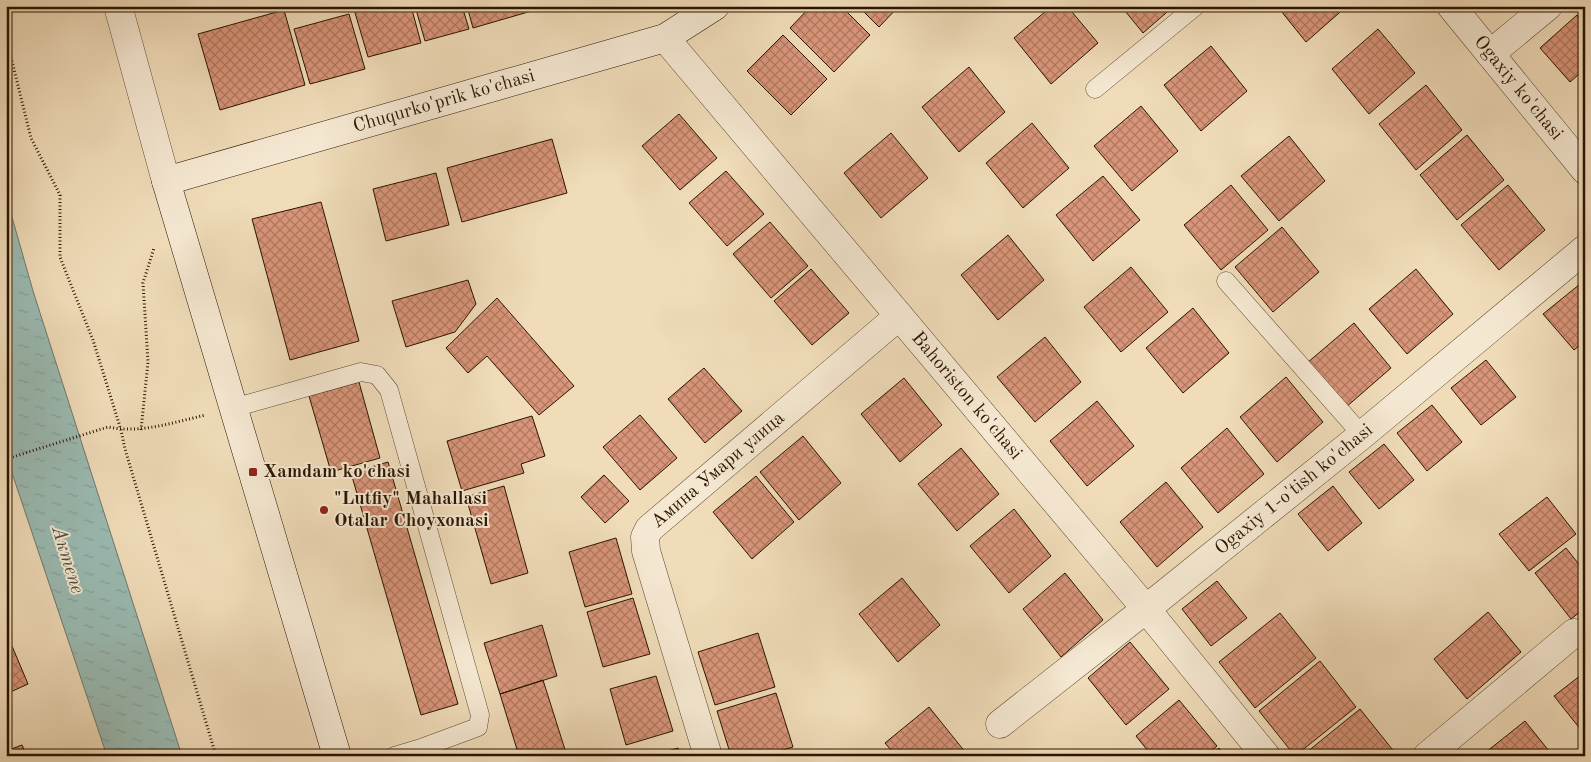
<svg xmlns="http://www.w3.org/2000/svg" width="1591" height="762" viewBox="0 0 1591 762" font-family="'Old Standard TT',serif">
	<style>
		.water { fill: url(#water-ripples); stroke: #6e786b }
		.building { fill: url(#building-cross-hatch); stroke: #2b1400 }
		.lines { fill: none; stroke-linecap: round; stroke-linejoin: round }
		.lane-casing { stroke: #5c462e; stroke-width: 19 }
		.street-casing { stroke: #5c462e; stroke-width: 29 }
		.secondary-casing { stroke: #2b1400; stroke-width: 29 }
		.path { stroke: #2b1400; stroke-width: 3; stroke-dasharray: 1 2.5; stroke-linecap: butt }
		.lane { stroke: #f5e8d2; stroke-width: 18 }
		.street { stroke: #f5e8d2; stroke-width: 28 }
		.secondary { stroke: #f5e8d2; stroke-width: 28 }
		.poi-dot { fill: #8f2418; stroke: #f5e8d2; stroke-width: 2 }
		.labels { text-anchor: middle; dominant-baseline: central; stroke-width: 4; stroke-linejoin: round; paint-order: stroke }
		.street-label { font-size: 19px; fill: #2b1400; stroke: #f5e8d2 }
		.poi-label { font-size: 19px; font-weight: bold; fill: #2b1400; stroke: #f5e8d2; text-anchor: start }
		.water-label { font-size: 20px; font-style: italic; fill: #524e3f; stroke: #f5e8d2 }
	</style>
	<defs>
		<pattern id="water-ripples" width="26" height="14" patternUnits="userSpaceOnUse" patternTransform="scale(1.25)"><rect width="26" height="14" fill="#9abbb3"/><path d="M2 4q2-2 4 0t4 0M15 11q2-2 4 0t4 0" fill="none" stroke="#85a098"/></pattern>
		<pattern id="building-cross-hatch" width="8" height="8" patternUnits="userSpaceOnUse" patternTransform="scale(1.25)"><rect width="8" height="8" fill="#d99579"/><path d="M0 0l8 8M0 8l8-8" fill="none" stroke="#b07861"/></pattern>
	</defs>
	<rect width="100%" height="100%" fill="#f0dcb9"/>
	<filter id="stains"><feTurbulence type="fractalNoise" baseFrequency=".004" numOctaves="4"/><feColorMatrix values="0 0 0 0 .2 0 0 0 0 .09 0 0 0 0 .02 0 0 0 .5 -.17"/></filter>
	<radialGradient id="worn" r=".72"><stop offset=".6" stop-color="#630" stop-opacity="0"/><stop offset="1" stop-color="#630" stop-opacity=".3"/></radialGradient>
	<path class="water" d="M 6,196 L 33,291 L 182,756 L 107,756 L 6,455 Z"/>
	<path class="building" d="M 353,6 L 411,6 L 421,43 L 368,57 Z
		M 415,6 L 462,6 L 469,29 L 425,41 Z
		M 467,6 L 534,6 L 535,10 L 473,28 Z
		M 811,6 L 841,6 L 870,35 L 834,72 L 790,28 Z
		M 858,6 L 899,6 L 879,27 Z
		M 1052,6 L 1067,6 L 1098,43 L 1051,84 L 1014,38 Z
		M 1121,6 L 1174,6 L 1143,33 Z
		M 1277,6 L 1347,6 L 1306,42 Z
		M 284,10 L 305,85 L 220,110 L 198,34 Z
		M 349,14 L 365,69 L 310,84 L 294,29 Z
		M 1577,15 L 1585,24 L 1585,69 L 1570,82 L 1540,48 Z
		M 1378,29 L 1415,73 L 1369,114 L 1332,69 Z
		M 783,35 L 827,79 L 791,115 L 747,71 Z
		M 1211,46 L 1247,91 L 1201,131 L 1164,85 Z
		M 969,67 L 1005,112 L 959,152 L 922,107 Z
		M 1426,85 L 1462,130 L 1416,170 L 1379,124 Z
		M 1141,106 L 1178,151 L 1132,191 L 1094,146 Z
		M 679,114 L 717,158 L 680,190 L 642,146 Z
		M 1032,123 L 1069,168 L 1023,208 L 986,163 Z
		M 891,133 L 928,178 L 881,218 L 844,173 Z
		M 1467,135 L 1504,180 L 1457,220 L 1420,175 Z
		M 1289,136 L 1325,181 L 1279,221 L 1241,176 Z
		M 552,139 L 567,193 L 462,222 L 447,168 Z
		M 726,171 L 764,214 L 727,246 L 689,203 Z
		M 436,173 L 449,225 L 386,241 L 373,189 Z
		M 1103,176 L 1140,220 L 1093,261 L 1056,215 Z
		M 1231,185 L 1268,230 L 1221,270 L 1184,225 Z
		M 1508,185 L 1545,230 L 1499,270 L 1461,225 Z
		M 321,202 L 359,341 L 290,360 L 252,219 Z
		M 770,222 L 808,266 L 771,298 L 733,254 Z
		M 1282,227 L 1319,272 L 1273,312 L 1235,267 Z
		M 1008,235 L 1044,280 L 998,320 L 961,275 Z
		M 1131,267 L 1168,312 L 1121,352 L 1084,307 Z
		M 811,269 L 849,313 L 812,345 L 774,301 Z
		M 1416,269 L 1453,314 L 1407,354 L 1369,309 Z
		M 468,280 L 476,304 L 455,332 L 406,347 L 392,301 Z
		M 1585,280 L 1585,341 L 1574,350 L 1543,314 Z
		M 497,298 L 574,386 L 539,415 L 487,356 L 468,373 L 446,348 Z
		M 1193,308 L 1229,353 L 1183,393 L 1146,348 Z
		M 1354,323 L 1391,368 L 1345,408 L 1307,363 Z
		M 1045,337 L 1081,382 L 1035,422 L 997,377 Z
		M 1486,360 L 1516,397 L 1481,425 L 1451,388 Z
		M 704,368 L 742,411 L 705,443 L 668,399 Z
		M 1286,377 L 1323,422 L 1277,462 L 1240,417 Z
		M 904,378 L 942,425 L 900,462 L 861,414 Z
		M 359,382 L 380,458 L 331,472 L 309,396 Z
		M 1097,401 L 1134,446 L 1087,486 L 1050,441 Z
		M 1432,405 L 1462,442 L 1427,471 L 1397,433 Z
		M 640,415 L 677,458 L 640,490 L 603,447 Z
		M 532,416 L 545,456 L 521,464 L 524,473 L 462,491 L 447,441 Z
		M 1227,428 L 1264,474 L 1218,513 L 1181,468 Z
		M 803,436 L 841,483 L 799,520 L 760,472 Z
		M 1384,444 L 1414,480 L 1379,509 L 1349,472 Z
		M 961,448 L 999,494 L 957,531 L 918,484 Z
		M 388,462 L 458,704 L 421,715 L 351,473 Z
		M 604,475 L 629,501 L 605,523 L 581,497 Z
		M 756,476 L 794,522 L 752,559 L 713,512 Z
		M 1166,482 L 1203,527 L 1157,567 L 1120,522 Z
		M 504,486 L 528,573 L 491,584 L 466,497 Z
		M 1333,486 L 1362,523 L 1328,551 L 1298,514 Z
		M 1547,497 L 1576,534 L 1529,571 L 1499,534 Z
		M 1014,509 L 1051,556 L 1009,593 L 970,546 Z
		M 616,538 L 632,594 L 585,607 L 569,552 Z
		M 1566,548 L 1585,572 L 1585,608 L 1571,619 L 1535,573 Z
		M 1065,573 L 1103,620 L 1061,657 L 1023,609 Z
		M 902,578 L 940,625 L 898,662 L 859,614 Z
		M 1217,581 L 1247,618 L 1211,646 L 1182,609 Z
		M 633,598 L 650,654 L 603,667 L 587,612 Z
		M 1488,612 L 1521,652 L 1467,699 L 1434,659 Z
		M 1280,613 L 1316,658 L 1255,708 L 1219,662 Z
		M 542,625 L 557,676 L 500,694 L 484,643 Z
		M 758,633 L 775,687 L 715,705 L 698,652 Z
		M 1130,642 L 1169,689 L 1126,725 L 1088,678 Z
		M 12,646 L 28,684 L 6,694 L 6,648 Z
		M 1320,661 L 1356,707 L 1295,756 L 1259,711 Z
		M 1585,672 L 1585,735 L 1554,696 Z
		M 656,676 L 673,731 L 626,745 L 610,689 Z
		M 543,680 L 567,756 L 519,756 L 500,694 Z
		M 776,693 L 793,747 L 763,756 L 731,756 L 717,711 Z
		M 1179,700 L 1217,746 L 1206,756 L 1152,756 L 1136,736 Z
		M 929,707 L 966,753 L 963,756 L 896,756 L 885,743 Z
		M 1360,709 L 1396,754 L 1394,756 L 1302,756 Z
		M 1525,721 L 1553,756 L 1481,756 Z
		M 22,745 L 27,756 L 6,756 L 6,751 Z
		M 678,748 L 681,756 L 651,756 Z
		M 1219,748 L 1225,756 L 1209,756 Z
		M 794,751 L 796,756 L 779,756 Z"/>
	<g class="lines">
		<g class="lane-casing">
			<path id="lane" d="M 1095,89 L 1196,6
				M 1226,281 L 1362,435
				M 233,408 L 361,372 L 377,375 L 389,390 L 480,715 L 478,727 L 424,747 L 394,756"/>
		</g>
		<g class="street-casing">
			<g id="street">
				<path d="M 118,6 L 166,181"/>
				<path id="s1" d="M 1451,6 L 1585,170"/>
				<path id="s2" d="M 665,38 L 1146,609 L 1266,756"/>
				<path d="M 1490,54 L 1548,6"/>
				<path id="s3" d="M 1000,724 L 1146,609 L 1362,435 L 1585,249"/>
				<path id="s4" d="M 708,756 L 646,551 L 645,537 L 649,529 L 899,316"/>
				<path d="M 1427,756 L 1574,633"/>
			</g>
		</g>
		<g class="secondary-casing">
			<g id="secondary">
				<path id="s5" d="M 337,756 L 166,181 L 665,38 L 715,6"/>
			</g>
		</g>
		<path class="path" d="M 6,37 L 31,138 L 60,195 L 60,257 L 93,340 L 121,430 L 125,449 L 216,756
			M 141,430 L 148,362 L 143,283 L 154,248
			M 6,459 L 108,427 C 141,434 174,422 206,415"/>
		<use href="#lane" class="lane"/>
		<use href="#street" class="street"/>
		<use href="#secondary" class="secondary"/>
	</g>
	<g class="poi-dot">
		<rect x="248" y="467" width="10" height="10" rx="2.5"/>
		<circle cx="324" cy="510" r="5"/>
	</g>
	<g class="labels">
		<g class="street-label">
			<text stroke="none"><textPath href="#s1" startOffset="106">Ogaxiy ko'chasi</textPath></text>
			<text stroke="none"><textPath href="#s5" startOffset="889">Chuqurko'prik ko'chasi</textPath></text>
			<text stroke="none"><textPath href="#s2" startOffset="468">Bahoriston ko'chasi</textPath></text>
			<text stroke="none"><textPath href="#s4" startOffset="328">Амина Умари улица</textPath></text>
			<text stroke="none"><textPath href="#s3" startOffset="376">Ogaxiy 1-o'tish ko'chasi</textPath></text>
		</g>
		<g class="poi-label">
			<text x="263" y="472">Xamdam ko'chasi</text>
			<text x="334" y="499">"Lutfiy" Mahallasi<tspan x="334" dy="22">Otalar Choyxonasi</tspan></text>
		</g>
		<g class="water-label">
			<text transform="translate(67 560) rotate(73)">Актепе</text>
		</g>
	</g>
	<rect width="1591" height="762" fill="none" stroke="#f0dcb9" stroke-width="25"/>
	<rect x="8" y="8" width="1576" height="747" fill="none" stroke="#2b1400" stroke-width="2.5"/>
	<rect x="12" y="12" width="1566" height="737" fill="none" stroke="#2b1400"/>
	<rect width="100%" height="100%" filter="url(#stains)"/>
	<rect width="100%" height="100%" fill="url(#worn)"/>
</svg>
